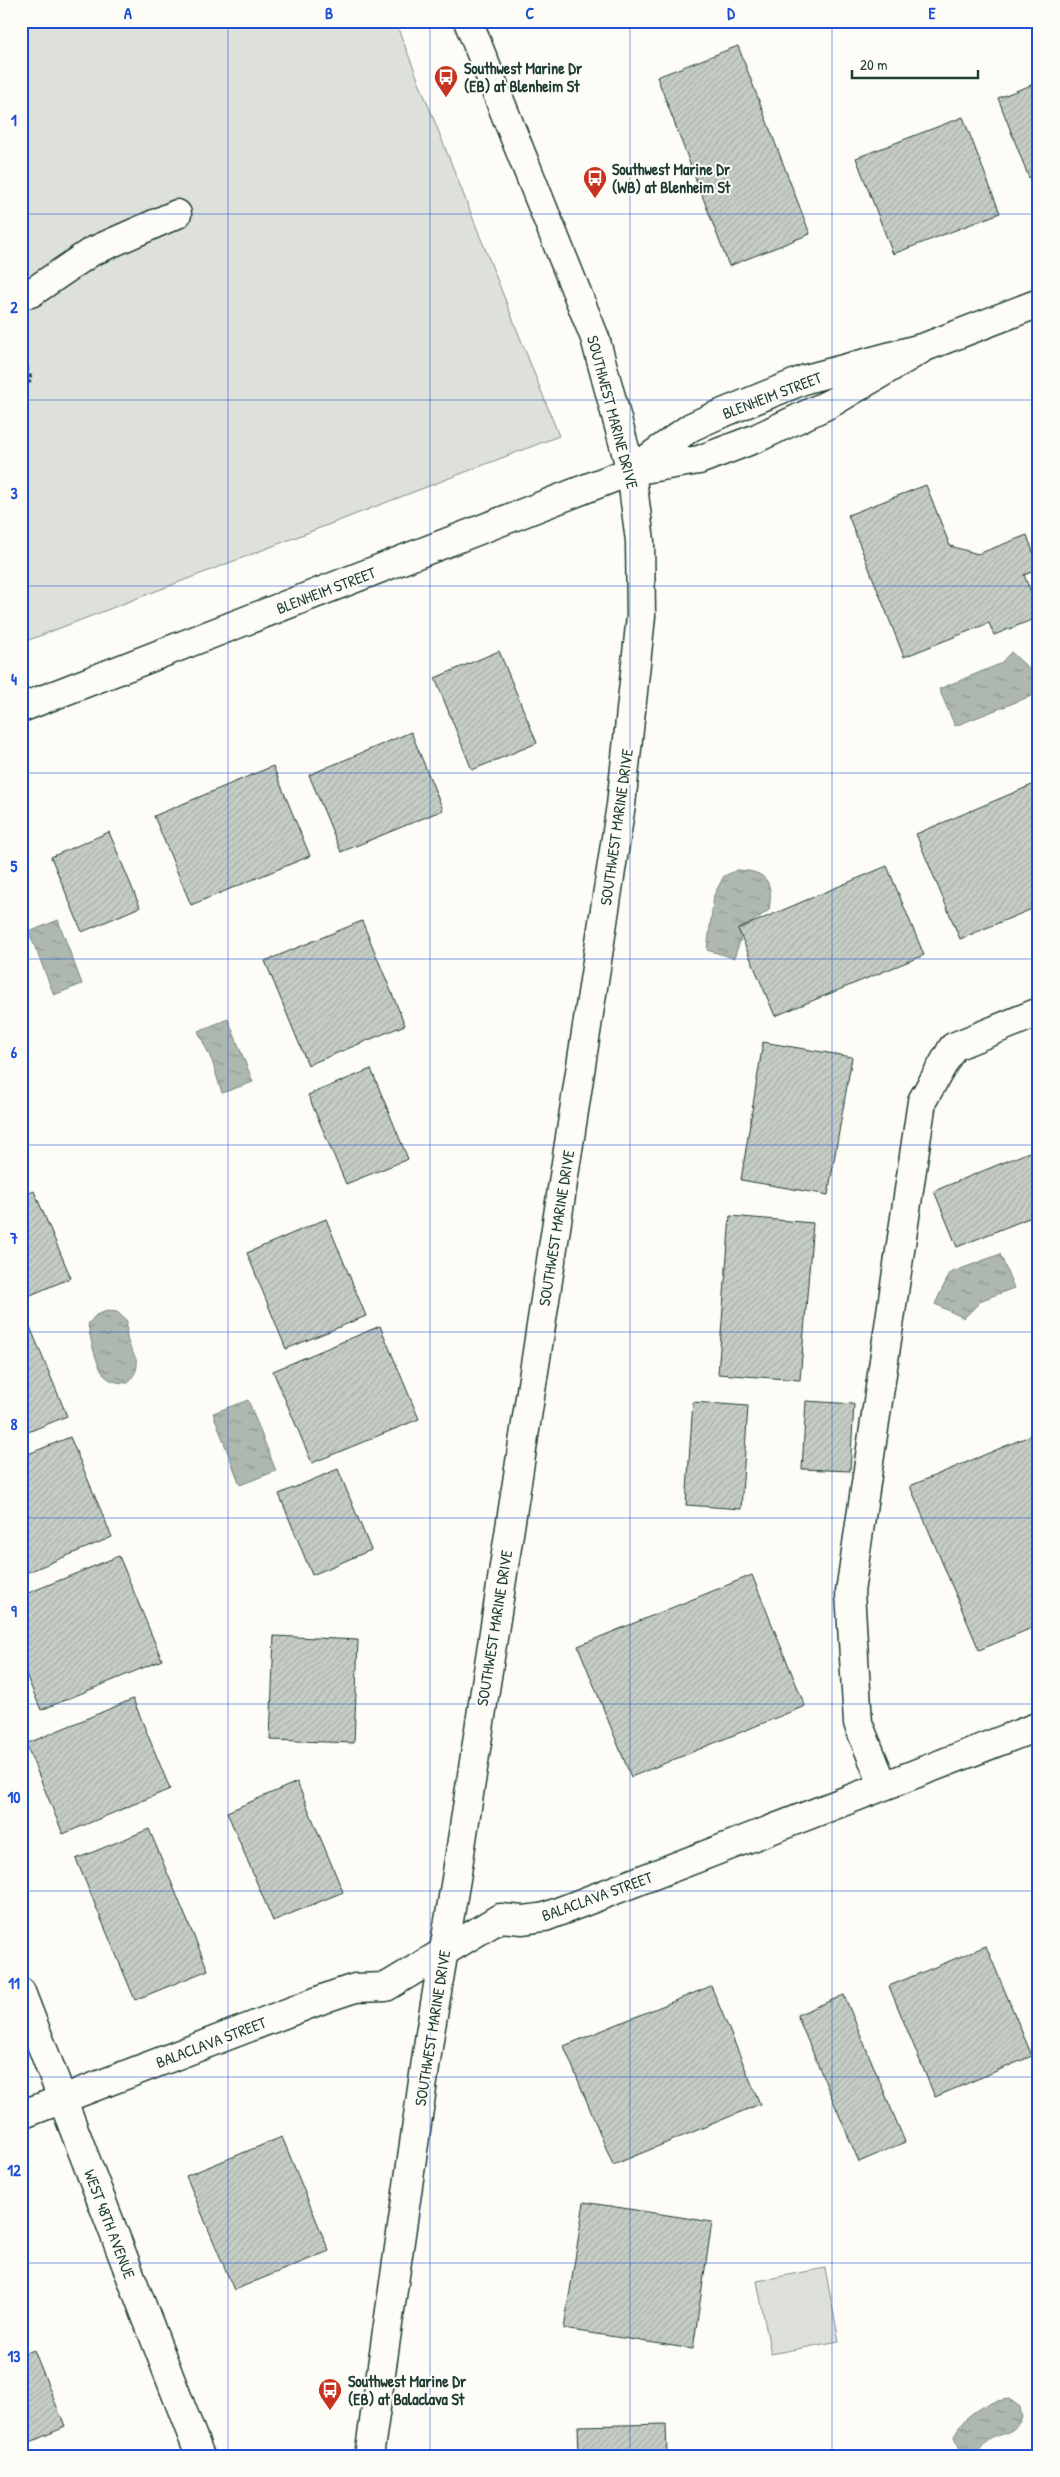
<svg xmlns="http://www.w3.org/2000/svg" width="1060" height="2477" viewBox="0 0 1060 2477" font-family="'Patrick Hand',sans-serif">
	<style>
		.green { fill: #dde0db; stroke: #7e8e88 }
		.water { fill: url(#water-ripples); stroke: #75877f }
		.building { fill: url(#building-hatch); stroke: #1f3d34 }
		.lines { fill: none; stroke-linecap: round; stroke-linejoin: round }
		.minor-casing { stroke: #1f3d34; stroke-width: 31 }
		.major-casing { stroke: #1f3d34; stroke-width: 31 }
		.path { stroke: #1f3d34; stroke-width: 3; stroke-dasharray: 4 4; stroke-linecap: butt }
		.minor { stroke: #fdfcf7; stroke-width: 28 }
		.major { stroke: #fdfcf7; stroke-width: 28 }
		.grid { fill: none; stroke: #1d4ed8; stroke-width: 1; stroke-opacity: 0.55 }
		.labels { text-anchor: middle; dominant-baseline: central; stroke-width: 4; stroke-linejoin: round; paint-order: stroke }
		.poi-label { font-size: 16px; font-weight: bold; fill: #1f3d34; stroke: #fdfcf7; text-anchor: start }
		.street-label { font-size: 16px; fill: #1f3d34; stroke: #fdfcf7 }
		.neatline { fill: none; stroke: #1d4ed8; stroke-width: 2 }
		.grid-label { font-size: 16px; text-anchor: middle; font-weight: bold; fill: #1d4ed8 }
	</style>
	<defs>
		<pattern id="water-ripples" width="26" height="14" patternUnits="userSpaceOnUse" patternTransform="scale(1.25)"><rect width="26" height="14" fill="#aeb8b1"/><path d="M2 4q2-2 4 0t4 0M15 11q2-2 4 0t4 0" fill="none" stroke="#8d9791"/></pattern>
		<pattern id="building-hatch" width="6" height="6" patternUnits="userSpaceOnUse" patternTransform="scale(1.25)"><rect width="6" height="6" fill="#c6cdc7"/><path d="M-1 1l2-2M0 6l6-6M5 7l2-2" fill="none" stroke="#aab1ac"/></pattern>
	</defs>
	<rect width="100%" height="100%" fill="#fdfcf7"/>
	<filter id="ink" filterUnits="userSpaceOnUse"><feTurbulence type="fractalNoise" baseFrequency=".02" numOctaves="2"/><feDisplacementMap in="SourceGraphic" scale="10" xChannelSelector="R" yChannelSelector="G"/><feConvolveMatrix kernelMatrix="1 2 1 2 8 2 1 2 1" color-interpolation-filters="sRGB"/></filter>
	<g filter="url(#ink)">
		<path class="green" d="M 21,21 L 395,21 L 559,436 L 21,643 Z
			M 825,2268 L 839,2341 L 771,2354 L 757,2281 Z"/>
		<path class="water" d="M 1011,652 L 1039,678 L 1039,693 L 955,726 L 939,689 L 1000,664 Z
			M 737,870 C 766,871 774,881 769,910 L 745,927 L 734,958 L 707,950 L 714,895 L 724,876 Z
			M 58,920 L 82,984 L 54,995 L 29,932 Z
			M 228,1019 L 253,1082 L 222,1093 L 212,1061 L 198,1031 Z
			M 1000,1254 L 1014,1288 L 982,1300 L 964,1318 L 935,1304 L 950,1273 Z
			M 107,1311 L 117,1312 L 127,1321 C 127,1326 126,1332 127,1337 C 131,1359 147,1360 128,1383 C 120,1383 111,1382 105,1376 C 96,1366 90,1337 88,1324 L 96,1315 Z
			M 248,1400 L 276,1471 L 240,1485 L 213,1413 Z
			M 1009,2399 L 1020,2407 L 1022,2418 C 1012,2436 1004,2431 989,2440 C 983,2445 981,2450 974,2454 L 959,2447 L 954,2437 C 962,2415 987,2401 1009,2399 Z"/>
		<path class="building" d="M 738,46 L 810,234 L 729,266 L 657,77 Z
			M 1039,82 L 1039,174 L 1029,178 L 998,98 Z
			M 963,117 L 1000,213 L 893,254 L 856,158 Z
			M 926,485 L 950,546 L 978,554 L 1027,535 L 1039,569 L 1024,575 L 1039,612 L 1039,617 L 994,635 L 989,623 L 904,657 L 848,515 Z
			M 499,651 L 537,743 L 472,770 L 435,678 Z
			M 411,732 L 443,810 L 341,852 L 309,775 Z
			M 273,766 L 310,856 L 191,905 L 154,816 Z
			M 1039,782 L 1039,906 L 960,939 L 916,834 Z
			M 109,832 L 140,907 L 82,932 L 51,857 Z
			M 887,866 L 924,955 L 775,1016 L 738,929 Z
			M 362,921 L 405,1025 L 308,1065 L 265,961 Z
			M 763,1042 L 852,1057 L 828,1195 L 741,1180 Z
			M 371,1069 L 408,1159 L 346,1184 L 308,1095 Z
			M 1039,1148 L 1039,1214 L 957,1247 L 934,1191 Z
			M 34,1191 L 71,1278 L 21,1299 L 21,1197 Z
			M 730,1216 L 813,1223 L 800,1380 L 718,1374 Z
			M 326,1219 L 366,1316 L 286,1349 L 247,1253 Z
			M 28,1322 L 67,1416 L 21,1435 L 21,1324 Z
			M 380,1326 L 419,1419 L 312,1463 L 273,1371 Z
			M 806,1401 L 854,1404 L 850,1471 L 802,1469 Z
			M 693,1402 L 748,1406 L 741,1509 L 686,1505 Z
			M 1039,1432 L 1039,1625 L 979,1650 L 910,1486 Z
			M 70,1437 L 112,1537 L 21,1575 L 21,1457 Z
			M 338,1469 L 371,1550 L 312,1575 L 279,1494 Z
			M 119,1556 L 162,1660 L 41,1710 L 21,1663 L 21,1596 Z
			M 752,1575 L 805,1706 L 631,1777 L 578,1646 Z
			M 274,1636 L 358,1640 L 354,1743 L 270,1740 Z
			M 133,1699 L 170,1789 L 63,1834 L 26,1744 Z
			M 297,1782 L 343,1892 L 273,1921 L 227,1812 Z
			M 149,1829 L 208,1970 L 135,2000 L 76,1859 Z
			M 986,1946 L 1032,2056 L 935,2097 L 889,1986 Z
			M 711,1986 L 760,2104 L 613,2165 L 564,2046 Z
			M 844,1995 L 905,2142 L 859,2162 L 797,2015 Z
			M 282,2137 L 329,2251 L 234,2290 L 186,2176 Z
			M 584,2202 L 712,2222 L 693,2349 L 564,2329 Z
			M 34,2350 L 65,2427 L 21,2446 L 21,2355 Z
			M 666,2424 L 667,2456 L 579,2456 L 578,2426 Z"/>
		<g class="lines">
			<g class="minor-casing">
				<path id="minor" d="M 21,294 L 31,293 L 91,252 L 177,214
					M 636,467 L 691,427 L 713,417 L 806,379 L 925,347 L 1039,303
					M 21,708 L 631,471 L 699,460 L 757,438 L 831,403 L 925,347
					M 883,1785 L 858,1723 L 850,1592 L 922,1101 L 953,1047 L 1039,1012
					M 21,1992 L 200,2456
					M 21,2115 L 331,1996 L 355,1988 L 386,1987 L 500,1918 L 523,1920 L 545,1917 L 1039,1726"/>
			</g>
			<g class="major-casing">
				<path id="major" d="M 369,2456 L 430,2033 L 456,1879 L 621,805 L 641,616 L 640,541 L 631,471 L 595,338 L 468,21"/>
			</g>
			<path class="path" d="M 21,352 L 32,381 L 21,385"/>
			<use href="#minor" class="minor"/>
			<use href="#major" class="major"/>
		</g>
	</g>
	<path class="grid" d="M 228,21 L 228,2456M 430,21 L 430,2456M 630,21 L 630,2456M 832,21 L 832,2456M 21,214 L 1039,214M 21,400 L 1039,400M 21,586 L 1039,586M 21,773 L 1039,773M 21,959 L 1039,959M 21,1145 L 1039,1145M 21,1332 L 1039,1332M 21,1518 L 1039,1518M 21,1704 L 1039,1704M 21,1891 L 1039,1891M 21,2077 L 1039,2077M 21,2263 L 1039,2263"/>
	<defs>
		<g id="bus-pin" transform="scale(1.25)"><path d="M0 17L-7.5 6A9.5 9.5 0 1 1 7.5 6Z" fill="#c8321e" stroke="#fdfcf7"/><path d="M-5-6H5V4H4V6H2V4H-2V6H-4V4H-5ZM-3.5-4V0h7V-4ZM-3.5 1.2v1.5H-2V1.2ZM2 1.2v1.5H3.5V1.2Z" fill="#fff"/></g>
	</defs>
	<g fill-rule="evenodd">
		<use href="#bus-pin" x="446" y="77"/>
		<use href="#bus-pin" x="595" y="178"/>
		<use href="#bus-pin" x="330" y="2390"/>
	</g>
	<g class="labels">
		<g class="poi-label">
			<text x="464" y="68">Southwest Marine Dr<tspan x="464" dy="18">(EB) at Blenheim St</tspan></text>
			<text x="612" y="169">Southwest Marine Dr<tspan x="612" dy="18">(WB) at Blenheim St</tspan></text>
			<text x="348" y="2381">Southwest Marine Dr<tspan x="348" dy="18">(EB) at Balaclava St</tspan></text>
		</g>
		<g class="street-label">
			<text transform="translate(772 395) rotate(-21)">BLENHEIM STREET</text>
			<text transform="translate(613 412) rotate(75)">SOUTHWEST MARINE DRIVE</text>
			<text transform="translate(326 590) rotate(-21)">BLENHEIM STREET</text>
			<text transform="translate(616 827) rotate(-82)">SOUTHWEST MARINE DRIVE</text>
			<text transform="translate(556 1228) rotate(-81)">SOUTHWEST MARINE DRIVE</text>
			<text transform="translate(494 1628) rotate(-81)">SOUTHWEST MARINE DRIVE</text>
			<text transform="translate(597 1896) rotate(-20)">BALACLAVA STREET</text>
			<text transform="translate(432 2028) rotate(-81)">SOUTHWEST MARINE DRIVE</text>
			<text transform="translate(211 2042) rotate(-21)">BALACLAVA STREET</text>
			<text transform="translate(110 2224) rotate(69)">WEST 48TH AVENUE</text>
		</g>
	</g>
	<rect width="1060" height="2477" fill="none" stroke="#fdfcf7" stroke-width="55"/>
	<path d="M852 70v8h126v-8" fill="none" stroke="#1f3d34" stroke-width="2.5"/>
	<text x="860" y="70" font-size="15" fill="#1f3d34" stroke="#fdfcf7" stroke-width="4" paint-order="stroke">20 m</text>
	<rect x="28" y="28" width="1004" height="2422" class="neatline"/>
	<g class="grid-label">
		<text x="128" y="19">A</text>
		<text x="329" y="19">B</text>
		<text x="530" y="19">C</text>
		<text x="731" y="19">D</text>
		<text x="932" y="19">E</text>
		<text x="14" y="126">1</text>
		<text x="14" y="313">2</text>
		<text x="14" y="499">3</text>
		<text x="14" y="685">4</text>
		<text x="14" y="872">5</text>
		<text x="14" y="1058">6</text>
		<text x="14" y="1244">7</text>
		<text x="14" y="1430">8</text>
		<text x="14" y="1617">9</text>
		<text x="14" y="1803">10</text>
		<text x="14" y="1989">11</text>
		<text x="14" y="2176">12</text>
		<text x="14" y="2362">13</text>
	</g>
</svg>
